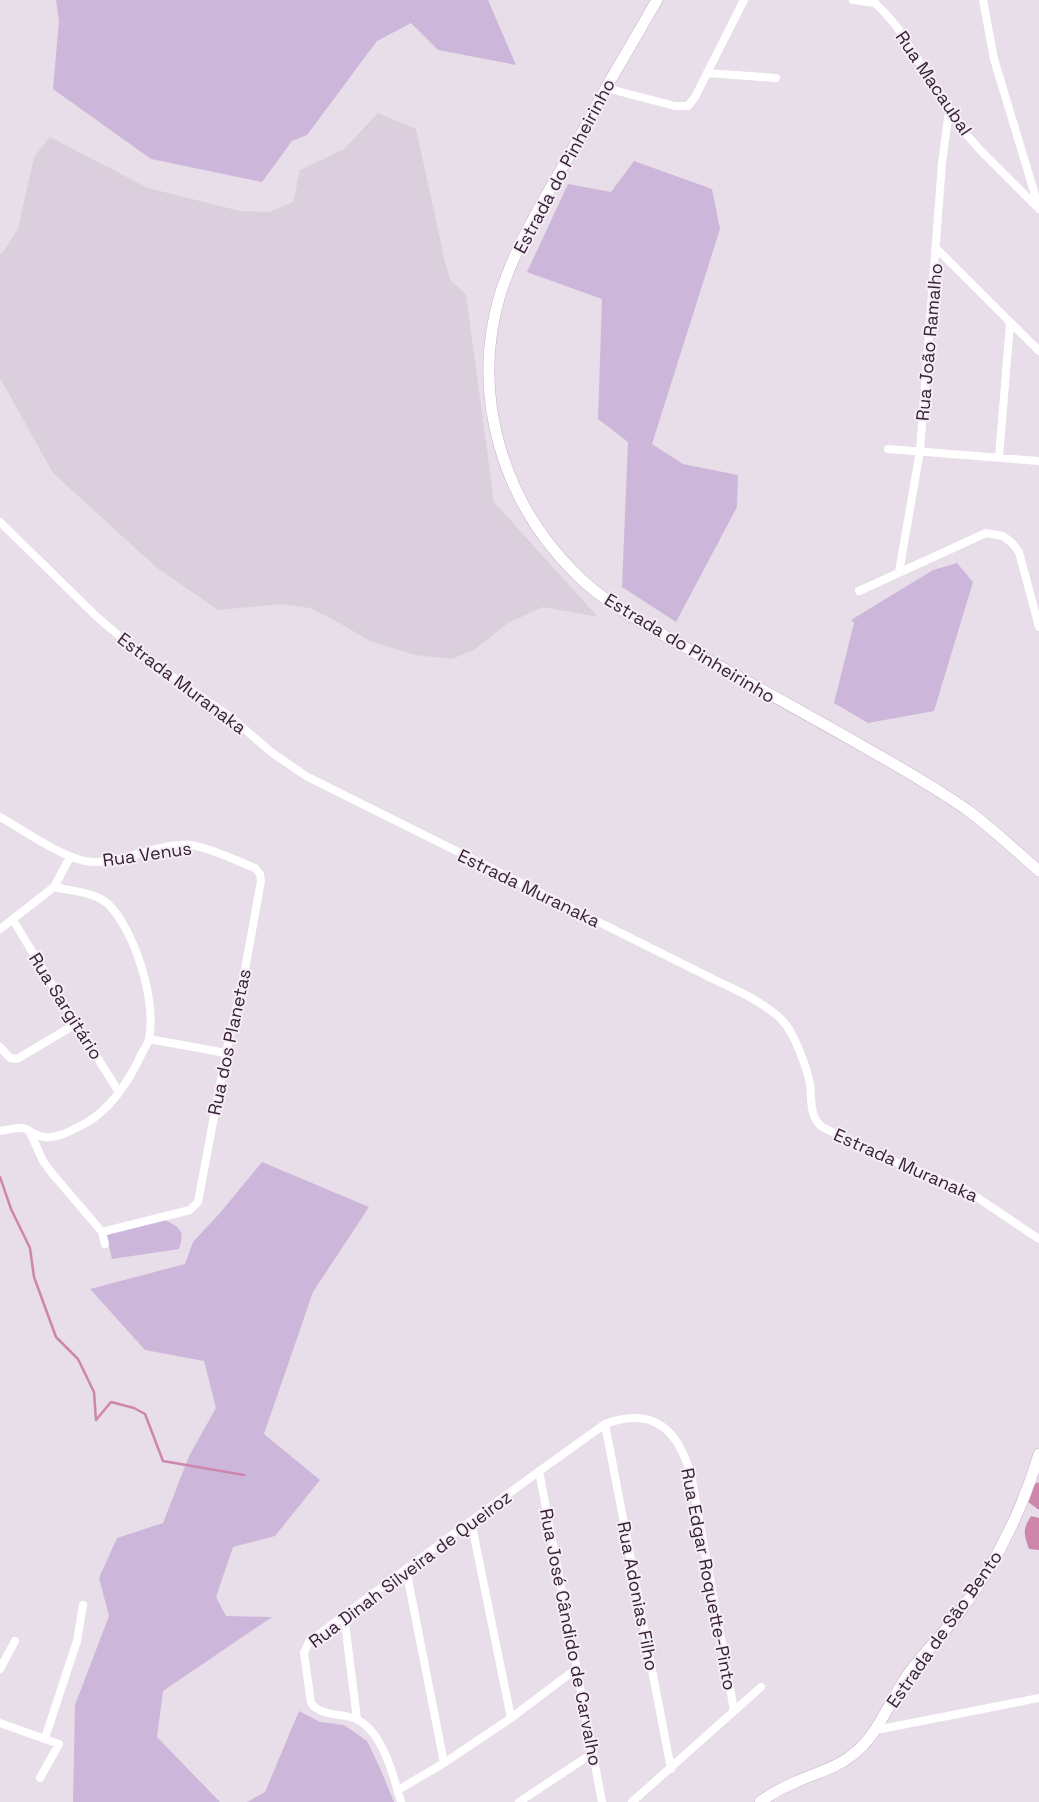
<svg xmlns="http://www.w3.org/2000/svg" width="1039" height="1802" viewBox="0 0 1039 1802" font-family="'Space Grotesk',sans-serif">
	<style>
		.built { fill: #dbcfdd }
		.green { fill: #ccb7da }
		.water { fill: #ce86ac }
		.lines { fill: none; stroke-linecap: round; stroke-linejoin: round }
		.stream { stroke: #ce86ac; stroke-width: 2.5 }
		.secondary-casing { stroke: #c7b1c8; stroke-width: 12 }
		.street { stroke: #fff; stroke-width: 8 }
		.secondary { stroke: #fff; stroke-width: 11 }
		.labels { text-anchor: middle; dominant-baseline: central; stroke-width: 4; stroke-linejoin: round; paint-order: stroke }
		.street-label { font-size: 18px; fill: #382037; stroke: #f5eef6 }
	</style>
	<rect width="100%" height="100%" fill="#e8dee9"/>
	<path class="built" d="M 378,113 L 416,129 L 446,266 L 451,281 L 466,294 L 494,502 L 598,617 L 543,607 L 508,623 L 474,650 L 452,659 L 415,655 L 370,641 L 341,624 L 310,608 L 281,604 L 218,610 L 157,568 L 53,473 L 0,378 L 0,254 L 3,252 L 18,229 L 34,157 L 50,137 L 148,188 L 240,211 L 269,212 L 293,202 L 300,170 L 344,149 Z"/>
	<path class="green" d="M 56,0 L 488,0 L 516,65 L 438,50 L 411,23 L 377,41 L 307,135 L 292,141 L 262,182 L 151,159 L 53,89 L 59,21 Z
		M 634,161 L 712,189 L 720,229 L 652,444 L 683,464 L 738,475 L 737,507 L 676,622 L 622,587 L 628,442 L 598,419 L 602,299 L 527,272 L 568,184 L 611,192 Z
		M 957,563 L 973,582 L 934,711 L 868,723 L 834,703 L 854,623 L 851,620 L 933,570 Z
		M 262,1162 L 369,1207 L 313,1292 L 264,1434 L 320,1480 L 275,1536 L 233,1547 L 216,1597 L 226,1616 L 272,1617 L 163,1691 L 157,1737 L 220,1802 L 73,1802 L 75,1705 L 109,1616 L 99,1578 L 117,1538 L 163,1523 L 189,1456 L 216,1408 L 204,1361 L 145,1350 L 90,1289 L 185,1264 L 193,1242 L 220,1213 Z
		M 165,1220 C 181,1228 185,1231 179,1249 L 112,1259 L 106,1234 Z
		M 299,1711 L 320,1722 L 344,1725 L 367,1741 L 380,1768 L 394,1802 L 247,1802 L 265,1792 Z"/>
	<path class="water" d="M 1039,1482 L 1039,1510 L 1028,1502 L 1033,1485 Z
		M 1031,1516 L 1039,1518 L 1039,1550 L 1029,1549 C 1024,1533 1022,1531 1031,1516 Z"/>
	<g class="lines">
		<path class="stream" d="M 0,1177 L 11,1209 L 30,1248 L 34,1277 L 56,1337 L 78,1359 L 94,1392 L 96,1420 L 111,1402 L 134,1408 L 145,1414 L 163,1461 L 244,1475"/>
		<g class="secondary-casing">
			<path id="secondary" d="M 657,0 C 646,19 635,38 624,57 C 603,91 586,127 566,161 C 541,205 515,247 500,295 C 470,395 503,503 577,575 C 606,604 645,624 681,645 C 742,679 803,712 864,747 C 898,766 934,787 966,809 C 992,828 1015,850 1039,871
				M 760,1802 C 771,1794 783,1787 796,1782 C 814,1773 835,1769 851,1756 C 877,1737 887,1706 905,1679 C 919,1657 939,1639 955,1618 C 994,1568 1021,1514 1039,1454"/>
		</g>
		<path class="street" d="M 853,0 L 875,3
			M 872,0 L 886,14 L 897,27 L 961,128 L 980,150 L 1039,209
			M 983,0 L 994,59 L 1039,208
			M 707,73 L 776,78
			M 606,88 L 675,106 L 688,106 L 695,97 L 744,0
			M 936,248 L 1039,351
			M 888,449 L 1039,461
			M 999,457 L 1010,324
			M 0,522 L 97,617 L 143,656 L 233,719 L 271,752 L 306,776 L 705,975 C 730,988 760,999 781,1019 C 790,1028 795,1040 800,1052 C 804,1062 808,1073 810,1084 C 812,1100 809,1116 822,1127 L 888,1159 L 966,1190 L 1039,1239
			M 899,572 L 920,451 L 942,163 L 949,111
			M 859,591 L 986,533 L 1003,536 L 1012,543 L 1019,552 L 1039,627
			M 0,817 C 23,830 60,856 85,861 C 120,867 155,842 190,845 C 209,847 237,861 255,868 L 260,874 L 261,881 L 244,975 L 226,1053 L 198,1202 L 190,1210 L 102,1232
			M 13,920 L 76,1024 L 119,1092
			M 0,929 L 54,887 L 70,857
			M 149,1039 L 226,1053
			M 0,1047 L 10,1058 L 17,1059 L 76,1024
			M 0,1131 C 8,1130 18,1126 26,1129 C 32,1132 37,1136 44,1137 C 57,1139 75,1129 86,1123 C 112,1108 130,1079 142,1053 C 145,1048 148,1043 149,1039 C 157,1003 135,930 108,904 C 95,892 71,891 54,887
			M 30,1132 L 43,1161 L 51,1172 L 102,1232 L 105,1244
			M 605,1424 L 671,1769
			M 539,1471 L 602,1802
			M 471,1521 L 511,1718
			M 406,1569 L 444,1763
			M 344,1615 L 357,1719
			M 0,1669 L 15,1641
			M 0,1723 L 59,1744 L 40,1778
			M 876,1730 L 1039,1698
			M 45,1738 L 77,1641 L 83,1605
			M 398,1790 L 444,1763 L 511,1718 L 576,1669
			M 401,1802 C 394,1777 383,1733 358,1720 C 343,1712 322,1718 311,1703 L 304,1653 L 309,1642 C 407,1568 505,1495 605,1424 C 654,1406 678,1430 691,1475 L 734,1710
			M 519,1802 L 593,1753
			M 632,1802 L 761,1687"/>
		<use href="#secondary" class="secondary"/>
	</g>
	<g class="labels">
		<g class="street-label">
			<text transform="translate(934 83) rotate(56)">Rua Macaubal</text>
			<text transform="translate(564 166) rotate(-62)">Estrada do Pinheirinho</text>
			<text transform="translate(929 342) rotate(-85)">Rua João Ramalho</text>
			<text transform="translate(690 648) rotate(31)">Estrada do Pinheirinho</text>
			<text transform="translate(182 683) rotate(37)">Estrada Muranaka</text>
			<text transform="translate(147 854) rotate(-8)">Rua Venus</text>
			<text transform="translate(529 888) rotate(26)">Estrada Muranaka</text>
			<text transform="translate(66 1006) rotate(58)">Rua Sargitário</text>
			<text transform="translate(229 1042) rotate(-78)">Rua dos Planetas</text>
			<text transform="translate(906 1165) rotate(24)">Estrada Muranaka</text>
			<text transform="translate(410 1569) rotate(-37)">Rua Dinah Silveira de Queiroz</text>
			<text transform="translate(709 1579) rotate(79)">Rua Edgar Roquette-Pinto</text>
			<text transform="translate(638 1596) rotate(79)">Rua Adonias Filho</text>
			<text transform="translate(944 1629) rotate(-55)">Estrada de São Bento</text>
			<text transform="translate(571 1637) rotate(79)">Rua José Cândido de Carvalho</text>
		</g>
	</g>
</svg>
